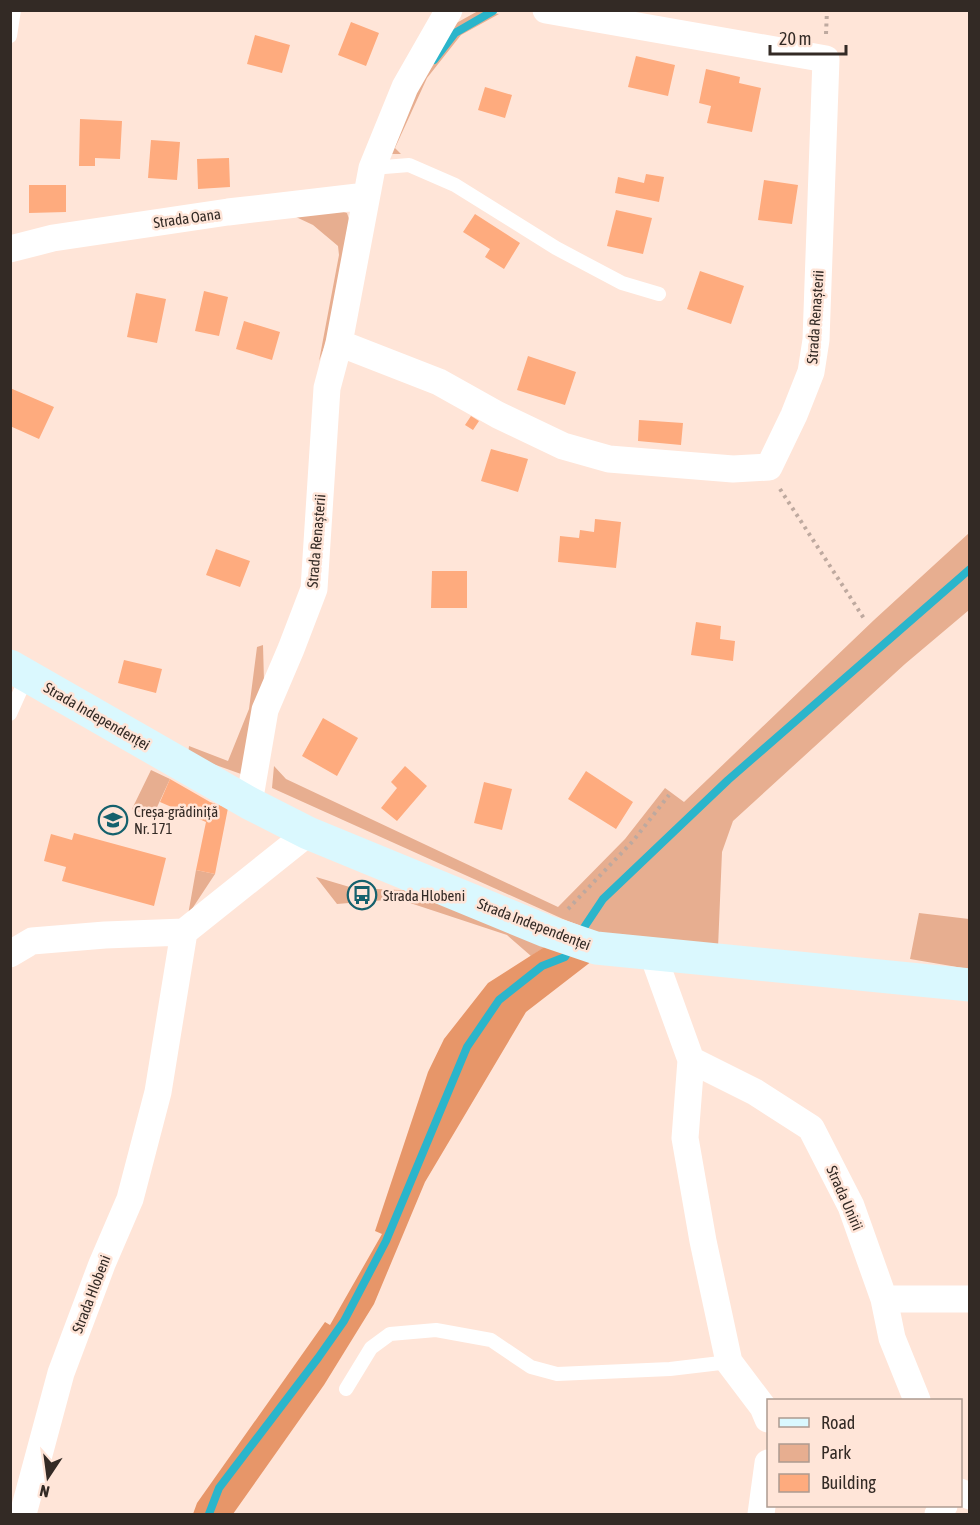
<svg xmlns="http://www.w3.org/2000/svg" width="980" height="1525" viewBox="0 0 980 1525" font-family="'Asap Condensed',sans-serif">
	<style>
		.green { fill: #e7ae90 }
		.forest { fill: #e79669 }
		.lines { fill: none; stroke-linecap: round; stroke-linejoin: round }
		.stream { stroke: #2bb5cb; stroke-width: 8 }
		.building { fill: #feab7e }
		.path { stroke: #bea99f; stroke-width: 4; stroke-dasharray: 3 4.5; stroke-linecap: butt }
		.lane { stroke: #fff; stroke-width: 14 }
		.street { stroke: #fff; stroke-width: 27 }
		.secondary { stroke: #daf8fe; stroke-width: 33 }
		.labels { text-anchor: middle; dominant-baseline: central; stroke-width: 5; stroke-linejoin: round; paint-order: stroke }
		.street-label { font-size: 15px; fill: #332a25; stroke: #ffe5d8 }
		.poi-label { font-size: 15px; fill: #332a25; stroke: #ffe5d8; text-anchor: start }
	</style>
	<rect width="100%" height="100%" fill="#ffe5d8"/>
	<path class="green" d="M 478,11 L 499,14 L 461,35 L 427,78 L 395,148 L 401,154 L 383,154 L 451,26 Z
		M 330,208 L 347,213 L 351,225 L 330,332 L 319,361 L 339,255 L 338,246 L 313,225 L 296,217 Z
		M 969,533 L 969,610 L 905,664 L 733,821 L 722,852 L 718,948 L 607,936 L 563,919 L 272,788 L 274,766 L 286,779 L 558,907 L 625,839 L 665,788 L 684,802 L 874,620 Z
		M 263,645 L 264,681 L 241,774 L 188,755 L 189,746 L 228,761 L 249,709 L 257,647 Z
		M 151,770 L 170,779 L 152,818 L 132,809 Z
		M 196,870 L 215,874 L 188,915 Z
		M 316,877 L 353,888 L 423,891 L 549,944 L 531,956 L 507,935 L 398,899 L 337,904 Z
		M 919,913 L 969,919 L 969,969 L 910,959 Z"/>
	<path class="forest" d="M 549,944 L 592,961 L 526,1012 L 425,1182 L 374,1304 L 324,1385 L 233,1514 L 193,1514 L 197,1503 L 325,1322 L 330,1325 L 382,1234 L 375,1231 L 428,1072 L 444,1039 L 488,983 Z"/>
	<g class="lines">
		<path class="stream" d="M 434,60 L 455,33 L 493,11
			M 579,935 L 603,899 L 728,780 L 970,569
			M 209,1514 L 219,1488 L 318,1358 L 344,1321 L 386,1241 L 467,1047 L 499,1000 L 542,966 L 565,957 L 571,947"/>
	</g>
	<path class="building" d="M 351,22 L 379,33 L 366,66 L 338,55 Z
		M 255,35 L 290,45 L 282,73 L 247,64 Z
		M 636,56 L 675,65 L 668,96 L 628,87 Z
		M 706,69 L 740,77 L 739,83 L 761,88 L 752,132 L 707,123 L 711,106 L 699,103 Z
		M 485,87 L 512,95 L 505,118 L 478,110 Z
		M 80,119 L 122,121 L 120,159 L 95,158 L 95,166 L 79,166 Z
		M 151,140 L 180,142 L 177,180 L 148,178 Z
		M 229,158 L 230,187 L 198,189 L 197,159 Z
		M 646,174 L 664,177 L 659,202 L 615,193 L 618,177 L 644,183 Z
		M 764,180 L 798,185 L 792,224 L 758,220 Z
		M 29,185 L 66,185 L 66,212 L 29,213 Z
		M 616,210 L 652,218 L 643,254 L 607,246 Z
		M 475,214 L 520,243 L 504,269 L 485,257 L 490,249 L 463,232 Z
		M 700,271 L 744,286 L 731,324 L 687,309 Z
		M 204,291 L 228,297 L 219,336 L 195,331 Z
		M 136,293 L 166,299 L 157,343 L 127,337 Z
		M 244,321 L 280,332 L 272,360 L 236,349 Z
		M 528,356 L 576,372 L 565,405 L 517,390 Z
		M 10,388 L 54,407 L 39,439 L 10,426 Z
		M 471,416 L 479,421 L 473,430 L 465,425 Z
		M 639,420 L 683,423 L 681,445 L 638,441 Z
		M 491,449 L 528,459 L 518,492 L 481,481 Z
		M 595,519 L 621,522 L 616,568 L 558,562 L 560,536 L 579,538 L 580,530 L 594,532 Z
		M 216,549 L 250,561 L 240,587 L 206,575 Z
		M 432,571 L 467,571 L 467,608 L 431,608 Z
		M 696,622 L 721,626 L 720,639 L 735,641 L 733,661 L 691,655 Z
		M 124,660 L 162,669 L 156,693 L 118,683 Z
		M 323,718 L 358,738 L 337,776 L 302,756 Z
		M 405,766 L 427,786 L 397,821 L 381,808 L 397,788 L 391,782 Z
		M 586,771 L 633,802 L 616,829 L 568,799 Z
		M 170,779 L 210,802 L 228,808 L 215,874 L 196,870 L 206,822 L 160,802 Z
		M 484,782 L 512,789 L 502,830 L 474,823 Z
		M 74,833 L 166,858 L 154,906 L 62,881 L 66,867 L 44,861 L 51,834 L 72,840 Z"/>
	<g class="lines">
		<path class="path" d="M 826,34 L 827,10
			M 780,489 L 865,620
			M 568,909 L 633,841 L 669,795"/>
		<path class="lane" d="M 10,36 L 14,10
			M 372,168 L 409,165 L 455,185 L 556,248 L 622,283 L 659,294
			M 10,714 L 27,676
			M 346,1389 L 371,1348 L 390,1334 L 436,1330 L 491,1340 L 531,1367 L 557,1374 L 670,1369 L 729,1362"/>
		<path class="street" d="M 10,249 L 53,238 L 228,212 L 366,196
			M 339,343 L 439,382 L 498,415 L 563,446 L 609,459 L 733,469 L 769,467 L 794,415 L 811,372 L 816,340 L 826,59 L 546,10
			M 249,803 L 265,710 L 291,649 L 314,589 L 327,388 L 339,343 L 372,168 L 405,87 L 449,10
			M 10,954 L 32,941 L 105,935 L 184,932
			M 653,955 L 691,1060 L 755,1092 L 811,1128 L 851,1206 L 884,1299 L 892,1338 L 917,1400
			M 691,1060 L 685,1138 L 703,1241 L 729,1362 L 763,1407 L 768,1419
			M 884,1299 L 970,1299
			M 960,1492 L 970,1496
			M 23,1514 L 61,1373 L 102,1264 L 130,1199 L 158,1092 L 184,932 L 308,833
			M 761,1514 L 768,1463
			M 938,1514 L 944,1506"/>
		<path class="secondary" d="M 10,666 L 249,803 L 308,833 L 546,931 L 596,948 L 970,985"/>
	</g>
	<defs>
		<g id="school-ring" transform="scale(1.5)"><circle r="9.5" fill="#ffe5d8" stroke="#15616d" stroke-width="1.5"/><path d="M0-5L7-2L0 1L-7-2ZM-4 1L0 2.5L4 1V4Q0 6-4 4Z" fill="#15616d"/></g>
		<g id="bus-ring" transform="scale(1.5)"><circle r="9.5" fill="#ffe5d8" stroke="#15616d" stroke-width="1.5"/><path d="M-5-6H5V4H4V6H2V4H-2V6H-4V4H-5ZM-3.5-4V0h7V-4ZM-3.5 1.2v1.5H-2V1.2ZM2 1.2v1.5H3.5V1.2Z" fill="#15616d"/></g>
	</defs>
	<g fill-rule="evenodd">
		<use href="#school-ring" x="113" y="820"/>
		<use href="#bus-ring" x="362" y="895"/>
	</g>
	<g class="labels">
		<g class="street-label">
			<text transform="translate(187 218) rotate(-8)">Strada Oana</text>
			<text transform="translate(815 317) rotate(-86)">Strada Renașterii</text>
			<text transform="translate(316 541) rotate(-85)">Strada Renașterii</text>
			<text transform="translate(97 716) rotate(30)">Strada Independenței</text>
			<text transform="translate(534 924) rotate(21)">Strada Independenței</text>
			<text transform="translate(845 1198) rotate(66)">Strada Unirii</text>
			<text transform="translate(91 1294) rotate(-69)">Strada Hlobeni</text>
		</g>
		<g class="poi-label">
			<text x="134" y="811">Creșa-grădiniță<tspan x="134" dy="17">Nr. 171</tspan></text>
			<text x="383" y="895">Strada Hlobeni</text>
		</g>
	</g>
	<rect width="980" height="1525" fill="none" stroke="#332a25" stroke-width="24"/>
	<rect x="767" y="1399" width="195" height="108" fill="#ffe5d8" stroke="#ad9a90" stroke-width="1.5"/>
	<rect x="779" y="1418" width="30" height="9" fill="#daf8fe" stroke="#ad9a90" stroke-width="1.5"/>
	<text x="821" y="1429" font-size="18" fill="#332a25">Road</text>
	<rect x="779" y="1444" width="30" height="18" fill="#e7ae90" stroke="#ad9a90" stroke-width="1.5"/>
	<text x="821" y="1459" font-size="18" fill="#332a25">Park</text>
	<rect x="779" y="1474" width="30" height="18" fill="#feab7e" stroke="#ad9a90" stroke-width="1.5"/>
	<text x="821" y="1489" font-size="18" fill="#332a25">Building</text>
	<g transform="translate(48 1477) rotate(193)" stroke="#ffe5d8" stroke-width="4.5" paint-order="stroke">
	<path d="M0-4.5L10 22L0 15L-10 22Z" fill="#332a25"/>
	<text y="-9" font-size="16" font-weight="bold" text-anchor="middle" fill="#332a25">N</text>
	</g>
	<path d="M770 45v9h76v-9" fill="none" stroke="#332a25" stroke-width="3"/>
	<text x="779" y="45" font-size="18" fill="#332a25" stroke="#ffe5d8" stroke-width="4.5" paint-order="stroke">20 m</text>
</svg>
